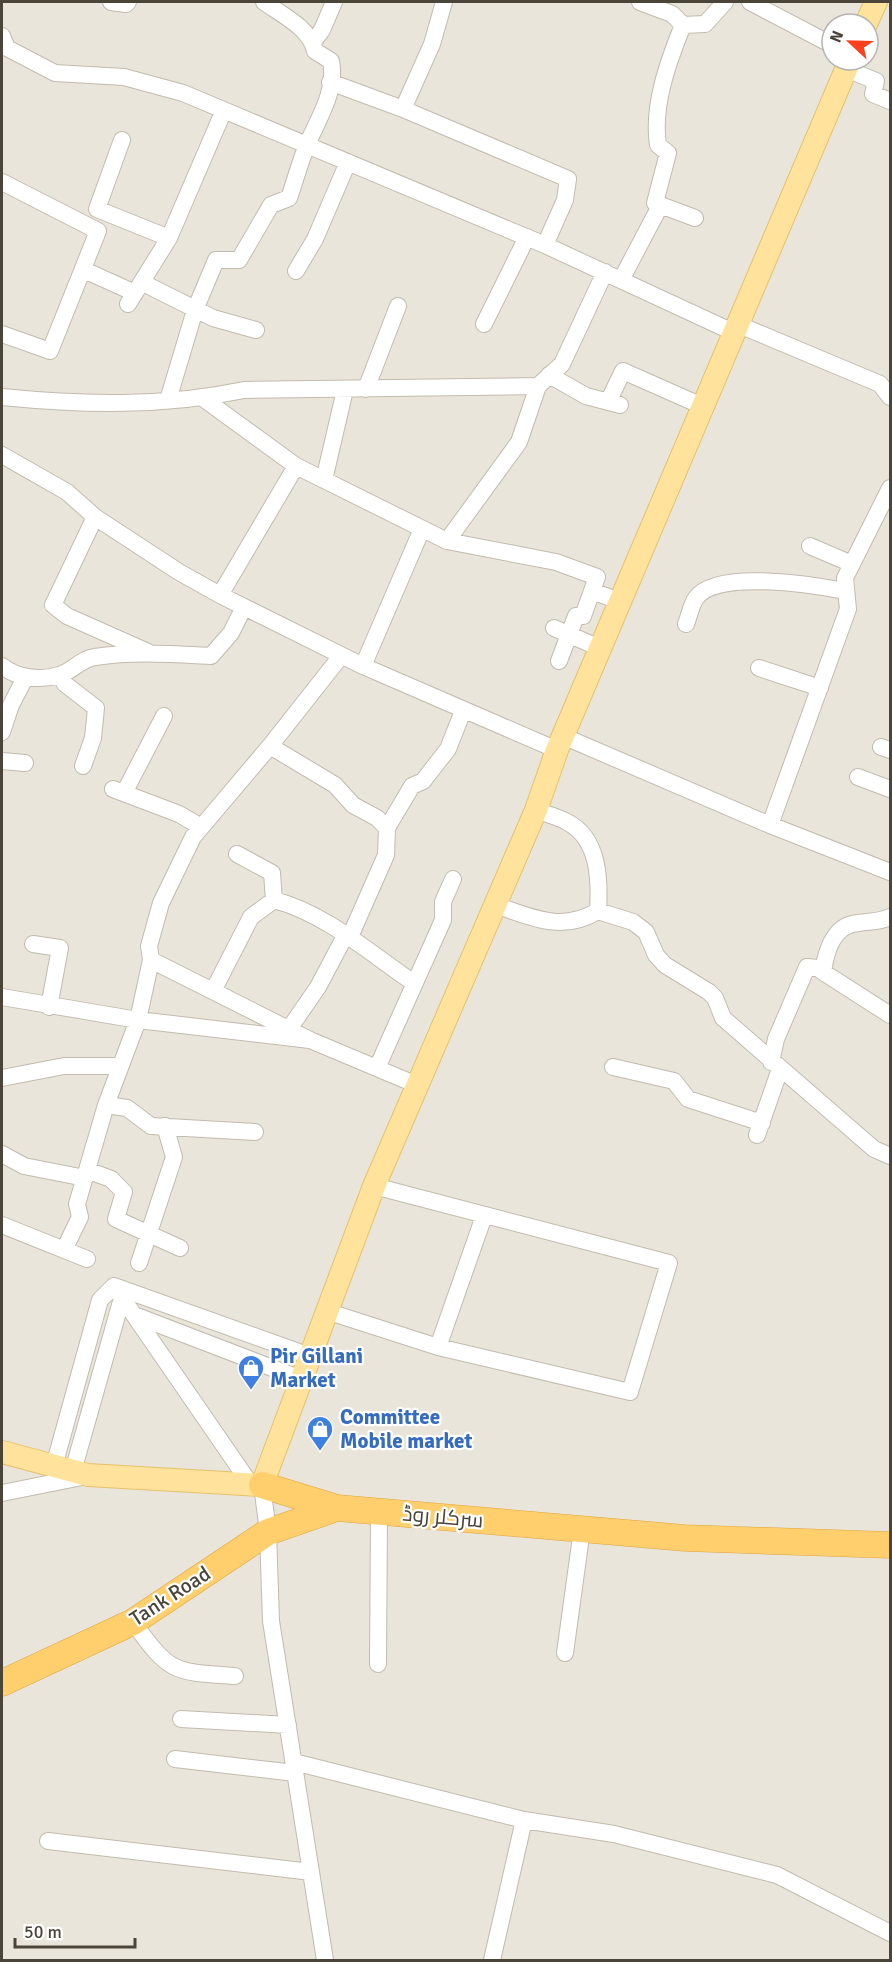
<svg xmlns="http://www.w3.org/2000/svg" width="892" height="1962" viewBox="0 0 892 1962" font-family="Signika,Cairo,sans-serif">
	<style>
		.residential { fill: #eae5da; fill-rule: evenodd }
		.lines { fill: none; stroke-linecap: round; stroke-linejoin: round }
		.minor-casing { stroke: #c2bbae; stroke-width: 18 }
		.major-casing { stroke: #e6c16a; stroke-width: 24 }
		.highway-casing { stroke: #e0a43c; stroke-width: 27 }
		.minor { stroke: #fff; stroke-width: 16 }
		.major { stroke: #ffe39c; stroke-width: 22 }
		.highway { stroke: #ffcf6e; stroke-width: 26 }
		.labels { text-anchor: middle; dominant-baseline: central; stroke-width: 4.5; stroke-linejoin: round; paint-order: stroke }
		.shop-label { font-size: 21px; font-weight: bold; fill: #366cbe; stroke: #fff; text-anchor: start }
		.street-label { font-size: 21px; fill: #4b4439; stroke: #fff }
	</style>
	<rect width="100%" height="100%" fill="#f6f3ec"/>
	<path class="residential" d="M 2,2 L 890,2 L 890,1960 L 2,1960 ZM 832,24 L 868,24 L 868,60 L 832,60 Z"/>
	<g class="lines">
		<g class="minor-casing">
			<path id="minor" d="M 111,2 L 126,4 L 128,2
				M 640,2 L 672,14 L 683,25
				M 750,2 L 832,45
				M 683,25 C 668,62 652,106 658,145 L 668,153 L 655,203 L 695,218
				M 683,25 L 705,24 L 725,2
				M 2,36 L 7,48 L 55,73 L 124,77 L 183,93 L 545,245 L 733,332
				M 313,42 L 322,30 L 334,2
				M 846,69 L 876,81 L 873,94 L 890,101
				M 330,82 L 403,109 L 568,179 L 565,200 L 545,245
				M 403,109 L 432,44 L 444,2
				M 122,140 L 97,209 L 169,238
				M 2,182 L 98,231 L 50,351 L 2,334
				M 84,270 L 135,293
				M 296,271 L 315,239 L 348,162
				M 621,280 L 660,206
				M 143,283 L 213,318 L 256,330
				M 128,304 L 169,238 L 224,110
				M 484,324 L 527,237
				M 737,324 L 880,384 L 890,397
				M 549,375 L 586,396 L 620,405
				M 366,389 L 398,306
				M 2,397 C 83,405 164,407 244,390 L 538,386
				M 204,399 L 296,466 L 447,541 L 556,562 L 597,577 L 583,616 L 576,616 L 559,661
				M 168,400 L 195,310 L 216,260 L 239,260 L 271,205 L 289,198 C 295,181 300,162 307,145 C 318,119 337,91 331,61 L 315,51 C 310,28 282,15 264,2
				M 608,402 L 623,371 L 702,406
				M 2,455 L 67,492 L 95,517 L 179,572 L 220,595 L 363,666 L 557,750
				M 324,480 L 345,390
				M 95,517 L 53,605 L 67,616 L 148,652
				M 447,541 L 519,442 L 538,386 L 562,364 L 605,272
				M 810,546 L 852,564
				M 592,591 L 622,602
				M 220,595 L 296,466
				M 686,624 C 689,617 691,605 696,598 C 716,569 814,585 845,591
				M 554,628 L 602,649
				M 2,666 C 17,678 40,681 59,675 C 72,672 80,659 95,657 C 133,651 173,654 211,656 L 231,633 L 244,607
				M 363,666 L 422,529
				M 759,668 L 820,688
				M 60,675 L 65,684 L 96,708 L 93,738 L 83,766
				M 2,732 L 11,705 L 25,678
				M 565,737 L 770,825 L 890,872
				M 270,746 L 335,785 L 353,805 L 377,818 L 387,828
				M 881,747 L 890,750
				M 2,761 L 25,763
				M 858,777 L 890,789
				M 113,789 L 179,814 L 201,827
				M 124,793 L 164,716
				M 536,810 C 546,814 558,817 567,822 C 599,838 600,880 598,911
				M 770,825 L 848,609 L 845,578 L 890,488
				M 237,854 L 272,873 L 274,900
				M 274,900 C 325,913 371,954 414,983
				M 495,905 C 532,917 561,933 598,911 L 633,922 L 646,932 L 656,955 L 665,965 L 709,992 L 715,998 L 723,1018 L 874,1149 L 890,1156
				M 349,939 L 386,855 L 387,828 L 412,786 L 423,781 L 448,749 L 463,711
				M 33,944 L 60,948 L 49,1007
				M 151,960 L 310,1040 L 417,1085
				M 823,972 L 890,1015
				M 213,991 L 251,917 L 274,900
				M 2,997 L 138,1020 L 310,1040
				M 289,1029 L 318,987 L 345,936
				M 771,1062 L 776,1039 L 807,967 L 818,968 L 823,972 C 826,951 833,925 858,923 C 870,921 880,922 890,917
				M 613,1067 L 674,1081 L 688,1099 L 762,1123
				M 377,1068 L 443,920 L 443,902 L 453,879
				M 2,1078 L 64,1066 L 120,1066
				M 106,1105 L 127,1108 L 151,1126 L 255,1132
				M 757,1135 L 780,1069
				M 2,1154 L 24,1166 L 85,1178
				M 87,1170 L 111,1179 L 124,1192 L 116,1219 L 180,1248
				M 2,1225 L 87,1259
				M 64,1250 L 80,1217 L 77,1204 L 106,1105 L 138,1020 L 151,960 L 149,946 L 161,903 L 193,837 L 270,746 L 341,656
				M 139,1263 L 174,1157 L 165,1126
				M 114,1286 L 251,1485
				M 114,1286 L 310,1356
				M 326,1311 L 438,1347 L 630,1392 L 669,1263 L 374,1186
				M 134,1315 L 301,1379
				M 438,1347 L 484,1216
				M 54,1466 L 100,1300 L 114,1286
				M 73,1471 L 122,1298
				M 262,1485 L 268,1532 L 271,1621 L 325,1960
				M 2,1493 L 87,1476
				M 133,1622 C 170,1673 172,1672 235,1676
				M 565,1653 L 582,1529
				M 378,1664 L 379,1512
				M 181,1719 L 288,1725
				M 175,1759 L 295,1773
				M 294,1762 L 524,1820 L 614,1834 L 777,1875 L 890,1933
				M 48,1841 L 311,1872
				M 492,1960 L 524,1820"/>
		</g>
		<g class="major-casing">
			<path id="major" d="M 866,24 L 876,2
				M 2,1452 L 88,1475 L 262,1485 L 374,1186 L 536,810 L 557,750 L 850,60"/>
		</g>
		<g class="highway-casing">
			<path id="highway" d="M 262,1485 L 337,1508 L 685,1538 L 890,1545
				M 2,1683 L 133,1622 L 268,1532 L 337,1508"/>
		</g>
		<use href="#minor" class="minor"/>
		<use href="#major" class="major"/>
		<use href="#highway" class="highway"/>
	</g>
	<defs>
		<g id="shop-pin" transform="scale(1.35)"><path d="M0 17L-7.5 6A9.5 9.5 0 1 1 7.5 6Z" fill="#3f7fe0" stroke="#fff"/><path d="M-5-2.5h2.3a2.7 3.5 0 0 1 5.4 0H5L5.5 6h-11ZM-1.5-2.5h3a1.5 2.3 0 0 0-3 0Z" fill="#fff"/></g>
	</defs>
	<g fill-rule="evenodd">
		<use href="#shop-pin" x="251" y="1368"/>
		<use href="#shop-pin" x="320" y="1429"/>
	</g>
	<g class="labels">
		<g class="shop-label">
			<text x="270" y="1356">Pir Gillani<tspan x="270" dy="24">Market</tspan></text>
			<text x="340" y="1417">Committee<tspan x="340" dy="24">Mobile market</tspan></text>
		</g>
		<g class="street-label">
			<text transform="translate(443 1517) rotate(5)">سرکلر روڈ</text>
			<text transform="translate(170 1596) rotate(-33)">Tank Road</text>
		</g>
	</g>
	<rect width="892" height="1962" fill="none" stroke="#4b4439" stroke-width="6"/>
	<g transform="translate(850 42) rotate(292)"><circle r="28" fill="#ffffff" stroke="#b7b4b0" stroke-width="1.5"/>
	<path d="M0-4.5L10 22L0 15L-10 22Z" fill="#fc3f1d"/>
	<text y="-9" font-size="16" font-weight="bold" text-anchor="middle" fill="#4b4439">N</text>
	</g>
	<path d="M15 1938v9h120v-9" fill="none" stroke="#4b4439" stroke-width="3"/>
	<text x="24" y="1938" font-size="18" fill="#4b4439" stroke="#ffffff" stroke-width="4.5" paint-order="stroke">50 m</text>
</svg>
